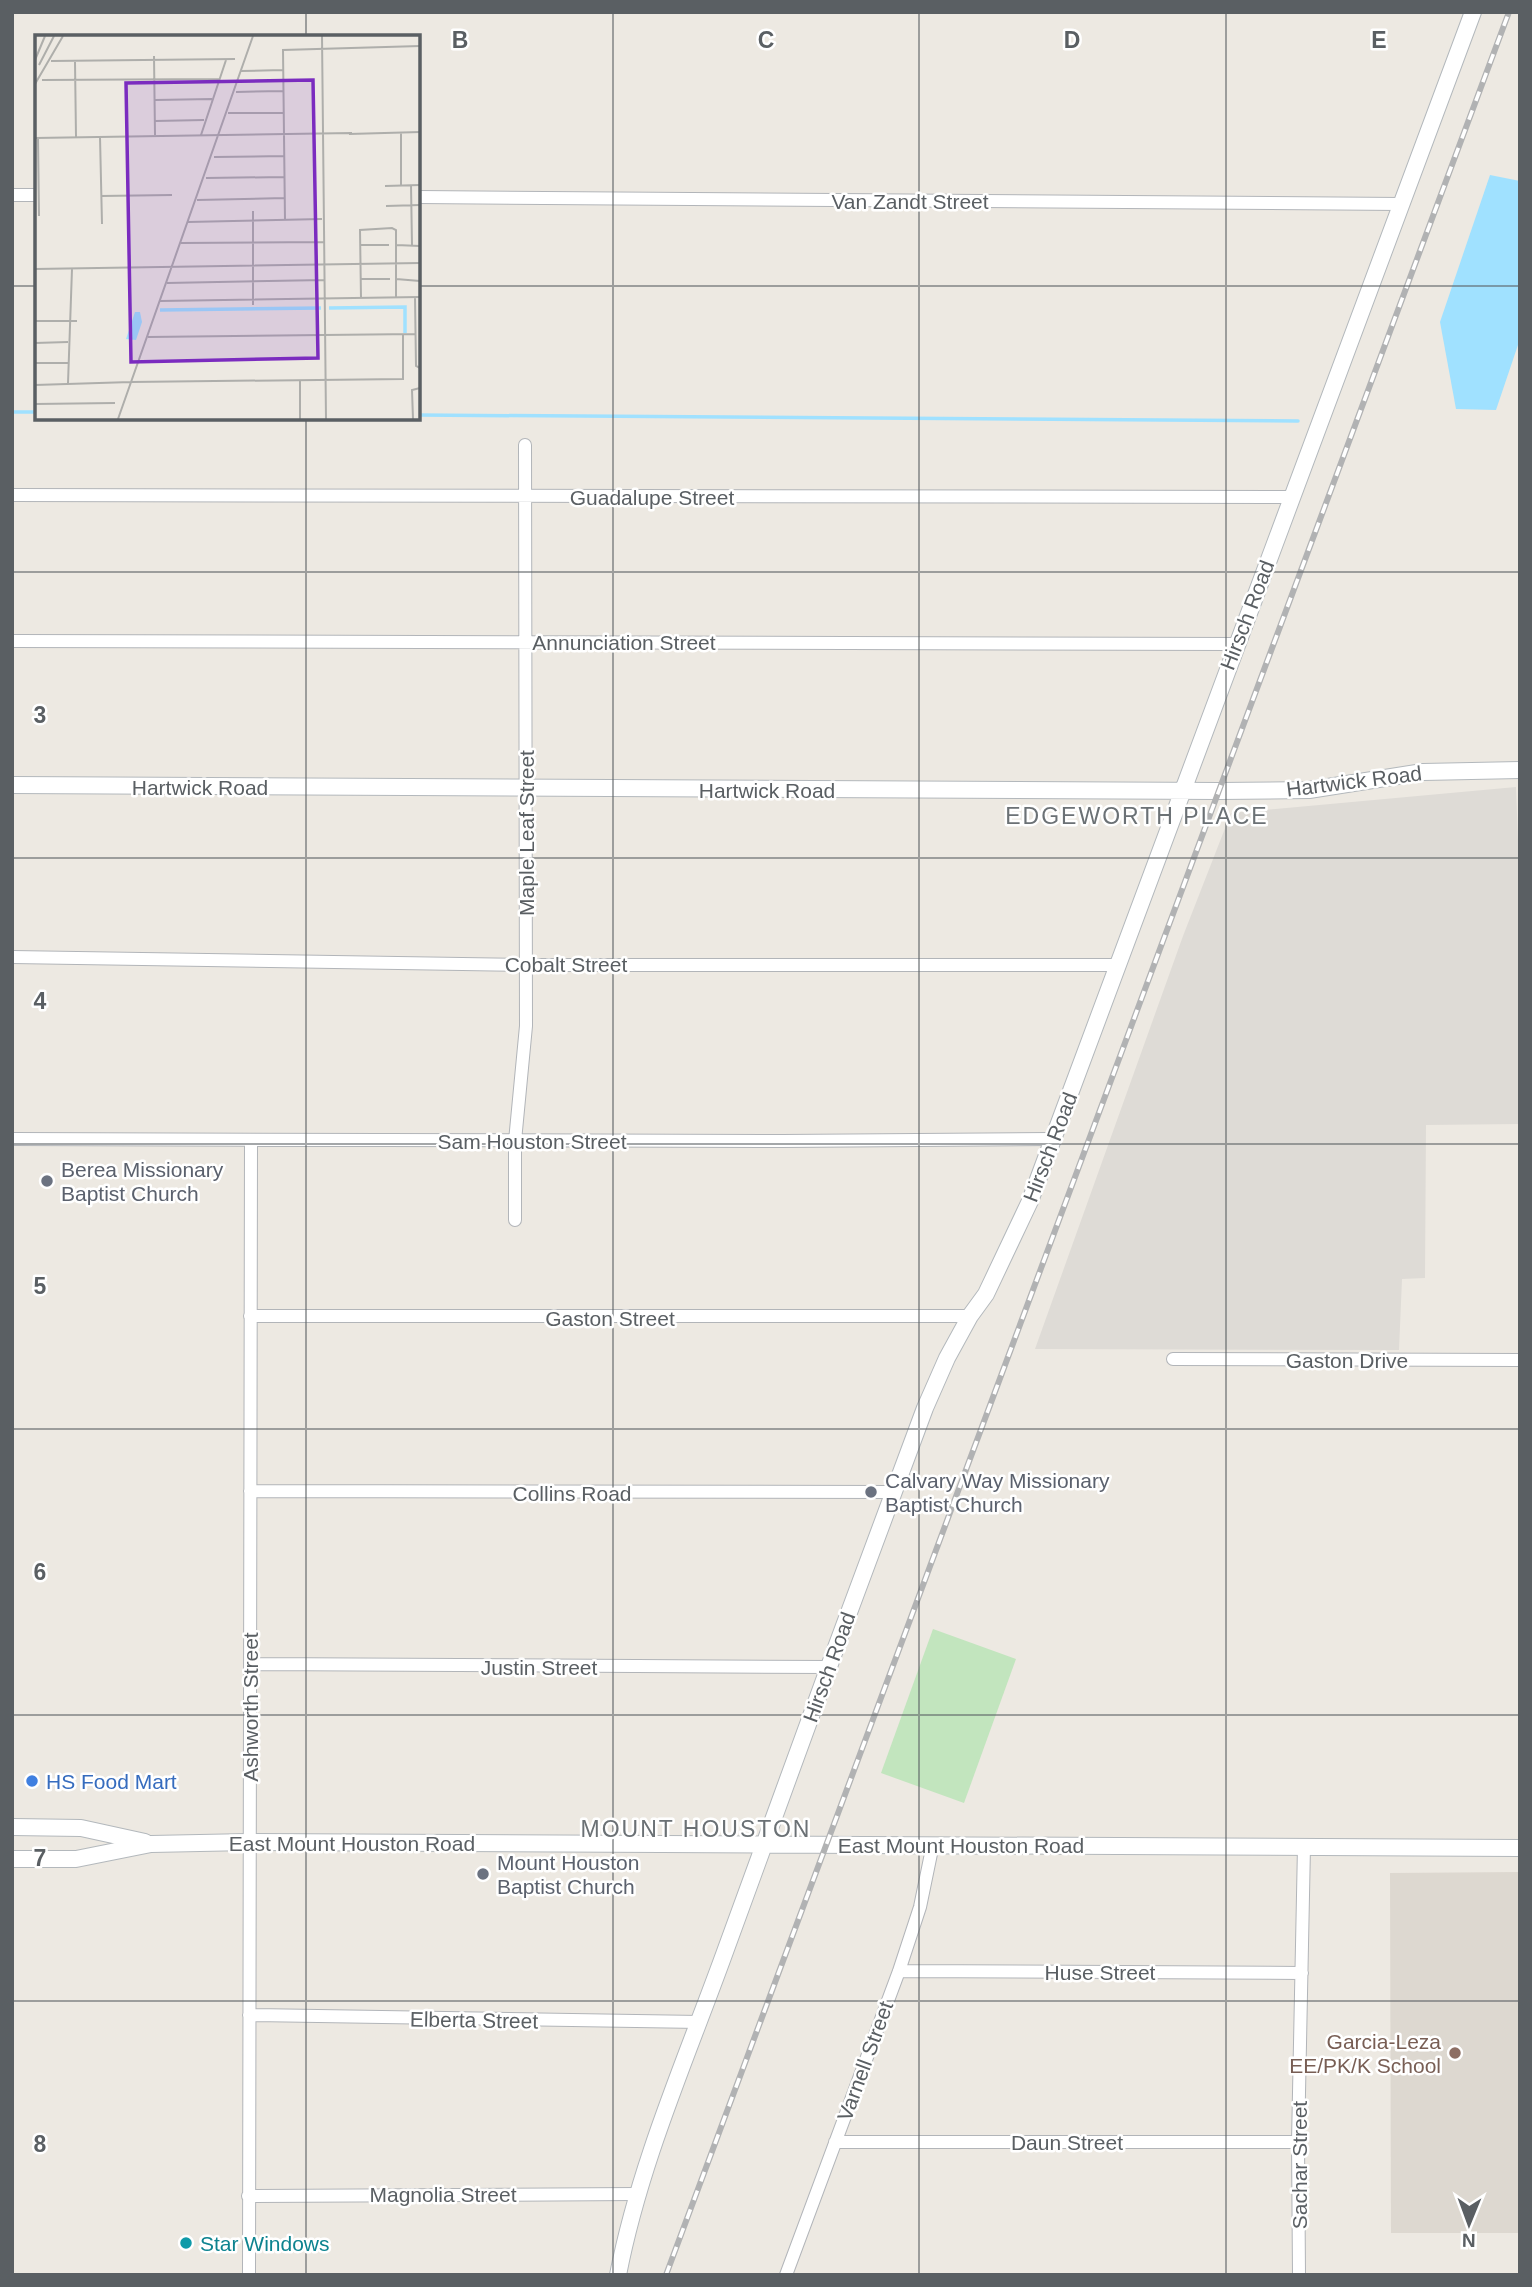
<svg xmlns="http://www.w3.org/2000/svg" width="1532" height="2287" viewBox="0 0 1532 2287" font-family="Helvetica,sans-serif">
	<style>
		.industrial { fill: #dedbd6 }
		.education { fill: #ddd8d0 }
		.green { fill: #c2e5be }
		.water { fill: #a0e1ff }
		.lines { fill: none; stroke-linecap: round; stroke-linejoin: round }
		.stream { stroke: #a0e1ff; stroke-width: 3.5 }
		.street-casing { stroke: #b2b5b9; stroke-width: 14 }
		.secondary-casing { stroke: #b3b8bc; stroke-width: 18 }
		.street { stroke: #fff; stroke-width: 12 }
		.secondary { stroke: #fff; stroke-width: 16 }
		.rail-casing { stroke: #b1b2b3; stroke-width: 6 }
		.rail { stroke: #fff; stroke-width: 3.5; stroke-dasharray: 10; stroke-linecap: butt }
		.grid { fill: none; stroke: #5a5f63; stroke-width: 2; stroke-opacity: 0.55 }
		.worship-dot { fill: #6b7280; stroke: #fff; stroke-width: 2.5 }
		.shop-dot { fill: #3f7fe0; stroke: #fff; stroke-width: 2.5 }
		.education-dot { fill: #8d6e63; stroke: #fff; stroke-width: 2.5 }
		.culture-dot { fill: #0f9aa8; stroke: #fff; stroke-width: 2.5 }
		.labels { text-anchor: middle; dominant-baseline: central; stroke-width: 5; stroke-linejoin: round; paint-order: stroke }
		.street-label { font-size: 21px; fill: #5a5f63; stroke: #fff }
		.worship-label { font-size: 21px; fill: #5b616d; stroke: #fff; text-anchor: start }
		.shop-label { font-size: 21px; fill: #366cbe; stroke: #fff; text-anchor: start }
		.education-label { font-size: 21px; fill: #785e54; stroke: #fff; text-anchor: end }
		.culture-label { font-size: 21px; fill: #0d838f; stroke: #fff; text-anchor: start }
		.neighbourhood-label { font-size: 23px; letter-spacing: 2px; fill: #6b7175; stroke: #fff }
		.inset-river { fill: none; stroke: #a0e1ff; stroke-width: 3.5 }
		.inset-road { fill: none; stroke: #aeaeab; stroke-width: 2 }
		.view { fill: #7b2cbf; fill-opacity: 0.15; stroke: #7b2cbf; stroke-width: 3.5 }
		.inset-edge { fill: none; stroke: #5a5f63; stroke-width: 3.5 }
		.grid-label { font-size: 23px; text-anchor: middle; font-weight: bold; fill: #5a5f63; stroke: #fff; stroke-width: 5; stroke-linejoin: round; paint-order: stroke }
	</style>
	<rect width="100%" height="100%" fill="#ede9e2"/>
	<path class="industrial" d="M 1516,787 L 1520,893 L 1520,1124 L 1426,1125 L 1425,1278 L 1402,1279 L 1399,1350 L 1035,1349 L 1183,936 L 1231,813 Z"/>
	<path class="education" d="M 1520,1872 L 1520,2233 L 1391,2233 L 1390,1873 Z"/>
	<path class="green" d="M 933,1629 L 1016,1659 L 964,1803 L 881,1773 Z"/>
	<path class="water" d="M 1490,175 L 1520,181 L 1520,339 L 1496,410 L 1456,409 L 1440,322 Z"/>
	<g class="lines">
		<path class="stream" d="M 12,412 L 37,412
			M 418,415 L 1298,421"/>
		<g class="street-casing">
			<path id="street" d="M 12,195 L 37,195
				M 418,197 L 1402,204
				M 12,495 L 1292,497
				M 12,641 L 1236,644
				M 12,957 L 526,965 L 1119,965
				M 12,1139 L 782,1141 L 1052,1139
				M 515,1220 L 515,1141 L 526,1026 L 525,445
				M 250,1316 L 970,1316
				M 1173,1359 L 1520,1360
				M 250,1491 L 893,1492
				M 250,1664 L 829,1667
				M 899,1971 L 1302,1973
				M 249,2015 L 700,2022
				M 835,2142 L 1298,2142
				M 248,2196 L 637,2194
				M 249,2275 L 251,1140
				M 786,2275 L 899,1971 L 920,1907 L 933,1844
				M 1299,2275 L 1298,2142 L 1304,1846"/>
		</g>
		<g class="secondary-casing">
			<path id="secondary" d="M 12,785 L 1219,791 L 1309,790 L 1423,772 L 1520,770
				M 12,1827 L 81,1828 L 145,1842
				M 12,1859 L 76,1859 L 151,1844 L 249,1842 L 1520,1848
				M 618,2275 C 640,2162 687,2057 726,1949 C 792,1768 857,1588 925,1408 L 947,1358 L 970,1316 L 986,1294 L 1030,1201 L 1473,12"/>
		</g>
		<use href="#street" class="street"/>
		<use href="#secondary" class="secondary"/>
		<g class="rail-casing">
			<path id="rail" d="M 666,2275 L 1509,12"/>
		</g>
		<use href="#rail" class="rail"/>
	</g>
	<path class="grid" d="M 306,12 L 306,37M 613,12 L 613,2275M 919,12 L 919,2275M 1226,12 L 1226,2275M 12,286 L 37,286M 418,286 L 1520,286M 306,418 L 306,2275M 12,572 L 1520,572M 12,858 L 1520,858M 12,1144 L 1520,1144M 12,1429 L 1520,1429M 12,1715 L 1520,1715M 12,2001 L 1520,2001"/>
	<g class="worship-dot">
		<circle cx="47" cy="1181" r="7"/>
		<circle cx="871" cy="1492" r="7"/>
		<circle cx="483" cy="1874" r="7"/>
	</g>
	<circle class="shop-dot" cx="32" cy="1781" r="7"/>
	<circle class="education-dot" cx="1455" cy="2053" r="7"/>
	<circle class="culture-dot" cx="186" cy="2243" r="7"/>
	<g class="labels">
		<g class="street-label">
			<text x="910" y="201">Van Zandt Street</text>
			<text x="652" y="497">Guadalupe Street</text>
			<text transform="translate(1247 615) rotate(-69)">Hirsch Road</text>
			<text x="624" y="642">Annunciation Street</text>
			<text transform="translate(1354 781) rotate(-7)">Hartwick Road</text>
			<text x="200" y="787">Hartwick Road</text>
			<text x="767" y="790">Hartwick Road</text>
			<text transform="translate(526 833) rotate(-90)">Maple Leaf Street</text>
			<text x="566" y="964">Cobalt Street</text>
			<text x="532" y="1141">Sam Houston Street</text>
			<text transform="translate(1050 1147) rotate(-69)">Hirsch Road</text>
			<text x="610" y="1318">Gaston Street</text>
			<text x="1347" y="1360">Gaston Drive</text>
			<text x="572" y="1493">Collins Road</text>
			<text x="539" y="1667">Justin Street</text>
			<text transform="translate(829 1667) rotate(-70)">Hirsch Road</text>
			<text transform="translate(250 1707) rotate(-90)">Ashworth Street</text>
			<text x="352" y="1843">East Mount Houston Road</text>
			<text x="961" y="1845">East Mount Houston Road</text>
			<text x="1100" y="1972">Huse Street</text>
			<text transform="translate(474 2020) rotate(1)">Elberta Street</text>
			<text transform="translate(865 2061) rotate(-70)">Varnell Street</text>
			<text x="1067" y="2142">Daun Street</text>
			<text transform="translate(1299 2165) rotate(-90)">Sachar Street</text>
			<text x="443" y="2194">Magnolia Street</text>
		</g>
		<g class="worship-label">
			<text x="61" y="1169">Berea Missionary<tspan x="61" dy="24">Baptist Church</tspan></text>
			<text x="885" y="1480">Calvary Way Missionary<tspan x="885" dy="24">Baptist Church</tspan></text>
			<text x="497" y="1862">Mount Houston<tspan x="497" dy="24">Baptist Church</tspan></text>
		</g>
		<g class="shop-label">
			<text x="46" y="1781">HS Food Mart</text>
		</g>
		<g class="education-label">
			<text x="1441" y="2041">Garcia-Leza<tspan x="1441" dy="24">EE/PK/K School</tspan></text>
		</g>
		<g class="culture-label">
			<text x="200" y="2243">Star Windows</text>
		</g>
		<g class="neighbourhood-label">
			<text x="1137" y="816">EDGEWORTH PLACE</text>
			<text x="696" y="1829">MOUNT HOUSTON</text>
		</g>
	</g>
	<g transform="translate(35 35)">
		<rect width="385" height="385" fill="#ede9e2"/>
		<path d="M 100,277 L 105,277 L 107,287 L 101,305 L 91,304 Z" fill="#a0e1ff"/>
		<path class="inset-river" d="M 294,273 L 370,272 L 370,298M 125,275 L 286,273"/>
		<path class="inset-road" d="M 287,1 L 291,384M 119,21 L 120,100M 0,25 L 10,1M 16,26 L 200,24M 40,27 L 41,102M 4,30 L 19,1M 206,36 L 248,35M 7,45 L 184,44M 0,49 L 28,1M 201,57 L 248,56M 120,65 L 177,64M 193,78 L 249,78M 120,86 L 169,85M 366,98 L 366,151M 314,99 L 385,97M 166,100 L 191,25M 65,102 L 67,189M 0,103 L 317,98M 3,103 L 4,181M 179,122 L 249,121M 171,143 L 249,142M 376,150 L 377,210M 350,151 L 385,150M 66,161 L 137,160M 162,165 L 250,163M 351,171 L 385,170M 218,176 L 218,270M 250,185 L 248,15 L 385,11M 153,187 L 287,184M 146,208 L 289,207M 325,210 L 354,210M 361,210 L 385,211M 0,234 L 385,228M 326,244 L 355,244M 361,244 L 385,246M 132,248 L 289,245M 380,262 L 381,331 L 385,333M 326,263 L 325,195 L 357,193 L 361,195 L 361,262M 125,266 L 385,262M 0,286 L 42,286M 113,302 L 381,299M 0,308 L 33,307M 0,328 L 33,328M 265,345 L 265,384M 96,347 L 368,344 L 368,299M 33,348 L 37,234M 0,350 L 96,347M 0,369 L 80,368M 83,384 L 218,1M 378,384 L 377,355 L 385,353"/>
		<path class="view" d="M 278,45 L 283,323 L 96,327 L 91,48 Z"/>
		<rect width="385" height="385" class="inset-edge"/>
	</g>
	<g class="grid-label">
		<text x="460" y="48">B</text>
		<text x="766" y="48">C</text>
		<text x="1072" y="48">D</text>
		<text x="1379" y="48">E</text>
		<text x="40" y="723">3</text>
		<text x="40" y="1009">4</text>
		<text x="40" y="1294">5</text>
		<text x="40" y="1580">6</text>
		<text x="40" y="1866">7</text>
		<text x="40" y="2152">8</text>
	</g>
	<rect width="1532" height="2287" fill="none" stroke="#5a5f63" stroke-width="28"/>
	<g transform="translate(1469 2224) rotate(181)" stroke="#ffffff" stroke-width="5" paint-order="stroke">
	<path d="M0-5L12 26L0 18L-12 26Z" fill="#5a5f63"/>
	<text y="-10" font-size="19" font-weight="bold" text-anchor="middle" fill="#5a5f63">N</text>
	</g>
</svg>
